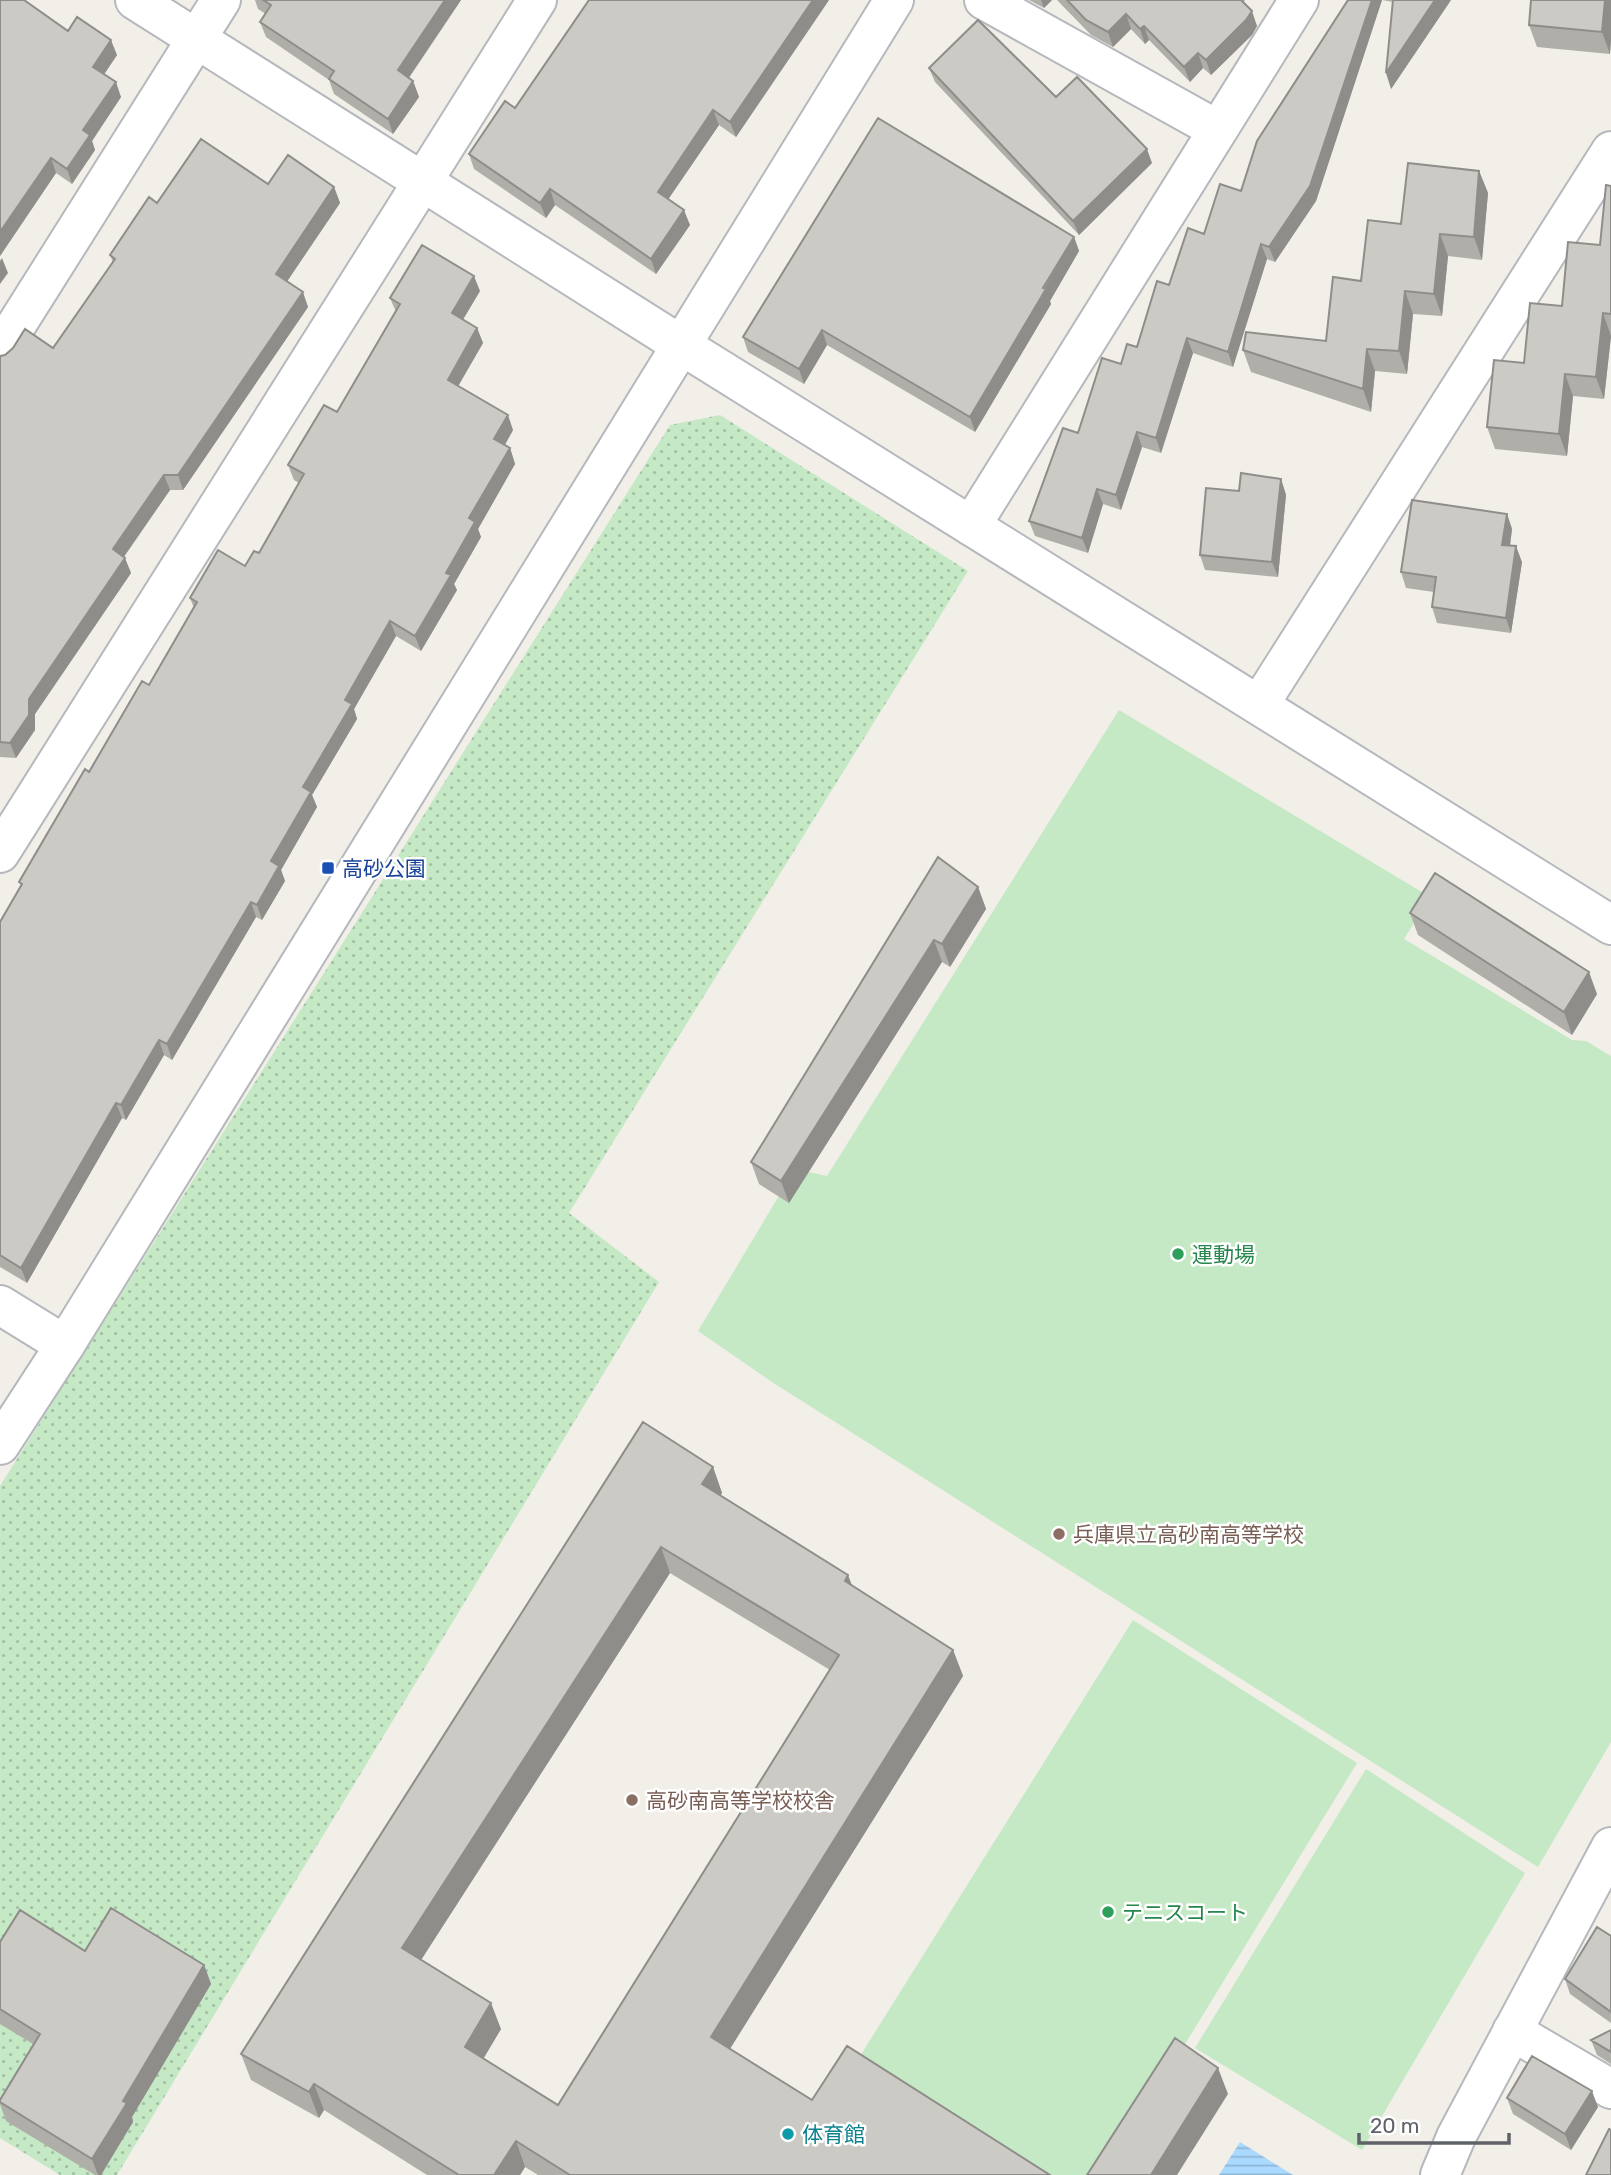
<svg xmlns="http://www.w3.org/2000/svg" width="1611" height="2175" viewBox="0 0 1611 2175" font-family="Rubik,'Noto Sans JP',sans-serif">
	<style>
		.grass { fill: url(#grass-dots) }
		.garden { fill: #c5e8c5 }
		.water { fill: url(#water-rules) }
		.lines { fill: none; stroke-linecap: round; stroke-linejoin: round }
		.minor-casing { stroke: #b5b8bc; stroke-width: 42 }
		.tertiary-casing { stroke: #b5b8bc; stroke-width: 42 }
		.minor { stroke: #fff; stroke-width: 38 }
		.tertiary { stroke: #fff; stroke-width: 38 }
		.wall { fill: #afaea9; fill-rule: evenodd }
		.shaded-wall { fill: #8f8d8a }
		.building { fill: #cccac5; stroke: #8f8d8a; stroke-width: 2; fill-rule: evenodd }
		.transit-dot { fill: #1a4fb4; stroke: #fff; stroke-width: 2.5 }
		.leisure-dot { fill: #2e9e5b; stroke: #fff; stroke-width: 2.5 }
		.education-dot { fill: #8d6e63; stroke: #fff; stroke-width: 2.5 }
		.culture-dot { fill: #0f9aa8; stroke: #fff; stroke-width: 2.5 }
		.labels { text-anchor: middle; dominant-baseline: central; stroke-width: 5; stroke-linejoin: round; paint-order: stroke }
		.transit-label { font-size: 21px; fill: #164399; stroke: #fff; text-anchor: start }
		.leisure-label { font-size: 21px; fill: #27864d; stroke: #fff; text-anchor: start }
		.education-label { font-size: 21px; fill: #785e54; stroke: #fff; text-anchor: start }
		.culture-label { font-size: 21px; fill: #0d838f; stroke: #fff; text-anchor: start }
	</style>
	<defs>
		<pattern id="grass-dots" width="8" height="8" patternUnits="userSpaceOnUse" patternTransform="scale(1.75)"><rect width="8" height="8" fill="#c5e8c5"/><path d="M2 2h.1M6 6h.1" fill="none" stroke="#a3c0a4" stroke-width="1.8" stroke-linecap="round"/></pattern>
		<pattern id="water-rules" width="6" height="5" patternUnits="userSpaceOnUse" patternTransform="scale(1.75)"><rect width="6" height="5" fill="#aadaff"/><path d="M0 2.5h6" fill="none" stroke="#8eb4d2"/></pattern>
	</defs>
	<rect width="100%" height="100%" fill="#f1efe8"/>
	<path class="grass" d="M 720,415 L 968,571 L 569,1213 L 659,1282 L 117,2175 L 60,2175 L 0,2138 L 0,1486 L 670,425 Z"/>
	<path class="garden" d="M 1119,710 L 1430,897 L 1404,939 L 1572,1040 L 1586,1041 L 1611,1056 L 1611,1742 L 1538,1867 L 772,1382 L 698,1331 L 795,1169 L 827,1176 Z
		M 1133,1620 L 1357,1763 L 1105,2175 L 1042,2175 L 857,2061 Z
		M 1366,1769 L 1525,1873 L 1362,2150 L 1195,2048 Z"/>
	<path class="water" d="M 1240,2142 L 1293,2175 L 1219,2175 Z"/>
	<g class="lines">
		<g class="minor-casing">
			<path id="minor" d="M 984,0 L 1218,130
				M 0,351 L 221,0
				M 971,526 L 1299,0
				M 1259,705 L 1611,151
				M 0,853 L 537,0
				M 0,1305 L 65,1345
				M 1512,2031 L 1611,2089
				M 1440,2175 L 1456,2137 L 1611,1847"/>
		</g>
		<g class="tertiary-casing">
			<path id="tertiary" d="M 135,0 L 681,345 L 1611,925
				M 0,1445 L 65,1345 L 894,0"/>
		</g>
		<use href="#minor" class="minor"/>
		<use href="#tertiary" class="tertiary"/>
	</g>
	<path class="wall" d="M 0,0 L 68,31 L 117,55 L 104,74 L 121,97 L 92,141 L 95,150 L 72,184 L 56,173 L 0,256 Z
		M 255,0 L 461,0 L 409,78 L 413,81 L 419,97 L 393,134 L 334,94 L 329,80 L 266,37 L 260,22 L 266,14 L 258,9 Z
		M 829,0 L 736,137 L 719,125 L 668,199 L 690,225 L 656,274 L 555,205 L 546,218 L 474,169 L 469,154 L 515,108 Z
		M 1029,0 L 1052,0 L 1044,8 Z
		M 1057,0 L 1245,0 L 1244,2 L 1257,26 L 1252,35 L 1211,75 L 1203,68 L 1190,82 L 1149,40 L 1145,44 L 1131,29 L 1113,47 L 1091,35 Z
		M 1348,0 L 1451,0 L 1391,89 L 1393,2 L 1382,0 L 1316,201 L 1275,262 L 1267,259 L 1233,367 L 1193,353 L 1161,453 L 1142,447 L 1121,510 L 1103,504 L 1088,553 L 1035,536 L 1029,521 L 1078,433 L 1121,364 L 1137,347 L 1169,285 L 1204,234 L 1241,191 Z
		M 1611,0 L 1610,54 L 1537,47 L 1529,25 Z
		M 929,68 L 1056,97 L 1152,163 L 1079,235 L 935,82 Z
		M 1479,171 L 1488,193 L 1482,260 L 1448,256 L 1442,316 L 1413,314 L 1407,374 L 1375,371 L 1371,412 L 1251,372 L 1243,350 L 1326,341 L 1361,281 L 1401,224 Z
		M 268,184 L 334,187 L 340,203 L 287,281 L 308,307 L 183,490 L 170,490 L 124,557 L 131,573 L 35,714 L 35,730 L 16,758 L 0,757 L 0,356 L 53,348 L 113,262 L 110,255 L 157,203 Z
		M 1611,186 L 1611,336 L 1604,399 L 1573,396 L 1567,456 L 1495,449 L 1487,427 L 1600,245 Z
		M 1074,237 L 1079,251 L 1050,301 L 1051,304 L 975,432 L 827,345 L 804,384 L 748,352 L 743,337 Z
		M 480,291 L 463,319 L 477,328 L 483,343 L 458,386 L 513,430 L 505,445 L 510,448 L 515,464 L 478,529 L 481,537 L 454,584 L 457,590 L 421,651 L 396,636 L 354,709 L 357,719 L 312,795 L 317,807 L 281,870 L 285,881 L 262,920 L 256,917 L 172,1060 L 164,1055 L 126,1120 L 122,1118 L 27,1283 L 0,1267 L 0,922 L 21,886 L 19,882 L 89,772 L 149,685 L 194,608 L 190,598 L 245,566 L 259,553 L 299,483 L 294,480 L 288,465 L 337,412 L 396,312 L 390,298 Z
		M 1281,479 L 1286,495 L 1278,577 L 1205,570 L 1200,555 L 1239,491 Z
		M 1507,514 L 1512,529 L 1510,546 L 1522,562 L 1511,633 L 1437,623 L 1432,607 L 1434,592 L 1406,588 L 1401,572 Z
		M 978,887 L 986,909 L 950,967 L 942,962 L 789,1203 L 759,1184 L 751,1162 Z
		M 1410,913 L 1597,994 L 1572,1035 L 1418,935 Z
		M 713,1467 L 722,1493 L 720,1496 L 852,1585 L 953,1650 L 963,1676 L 730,2049 L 812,2100 L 1050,2175 L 538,2175 L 525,2167 L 520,2175 L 427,2175 L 324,2110 L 319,2118 L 251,2080 L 241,2054 ZM 670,1573 L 830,1670 L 558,2105 L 483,2058 L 501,2029 L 421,1960 Z
		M 1611,1936 L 1611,2023 L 1570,1994 L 1565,1979 Z
		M 0,1942 L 204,1965 L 211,1984 L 132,2117 L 133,2122 L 101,2175 L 95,2175 L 6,2121 L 0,2104 L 0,2100 L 33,2044 L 0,2024 Z
		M 1611,2030 L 1611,2064 L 1597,2055 L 1591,2040 Z
		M 1507,2098 L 1598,2107 L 1571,2150 L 1513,2114 Z"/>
	<path class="shaded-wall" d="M 445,0 L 461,0 L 403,86 L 398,70 Z
		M 813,0 L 829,0 L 736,137 L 730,122 Z
		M 1041,0 L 1052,0 L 1044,8 Z
		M 1372,0 L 1382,0 L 1316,201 L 1275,262 L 1269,247 Z
		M 1435,0 L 1451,0 L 1391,89 L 1386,73 Z
		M 1605,0 L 1611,0 L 1611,41 L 1610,54 L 1602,32 Z
		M 1252,11 L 1257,26 L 1252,35 L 1211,75 L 1206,60 Z
		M 1126,14 L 1131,29 L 1113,47 L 1108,32 Z
		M 1144,26 L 1149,40 L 1145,44 L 1140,29 Z
		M 111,40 L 117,55 L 99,82 L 93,67 Z
		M 1198,53 L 1203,68 L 1190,82 L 1184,67 Z
		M 413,81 L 419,97 L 393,134 L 388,119 Z
		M 116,82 L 121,97 L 92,141 L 95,150 L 72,184 L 67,169 L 83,130 Z
		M 713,110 L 719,125 L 663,207 L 658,192 Z
		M 1147,149 L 1152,163 L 1079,235 L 1073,221 Z
		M 51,158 L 56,173 L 0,256 L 0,232 Z
		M 1479,171 L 1488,193 L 1482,260 L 1474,237 Z
		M 334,187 L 340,203 L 282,289 L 276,274 Z
		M 550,189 L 555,205 L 546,218 L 540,203 Z
		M 684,210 L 690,225 L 656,274 L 651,259 Z
		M 1440,234 L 1448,256 L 1442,316 L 1434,294 Z
		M 1074,237 L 1079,251 L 1050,301 L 1051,304 L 975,432 L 970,417 Z
		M 1261,244 L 1267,259 L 1233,367 L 1228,352 Z
		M 2,258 L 8,273 L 0,284 L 0,261 Z
		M 474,276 L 480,291 L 458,328 L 452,313 Z
		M 1405,291 L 1413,314 L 1407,374 L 1399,351 Z
		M 303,292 L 308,307 L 183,490 L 178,475 Z
		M 1603,313 L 1611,336 L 1604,399 L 1596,377 Z
		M 477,328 L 483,343 L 453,395 L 448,380 Z
		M 822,330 L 827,345 L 804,384 L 799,369 Z
		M 1187,338 L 1193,353 L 1161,453 L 1156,438 Z
		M 1367,349 L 1375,371 L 1371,412 L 1363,389 Z
		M 1565,374 L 1573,396 L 1567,456 L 1559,434 Z
		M 508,415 L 513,430 L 499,455 L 494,439 Z
		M 1137,432 L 1142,447 L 1121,510 L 1116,495 Z
		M 510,448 L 515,464 L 478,529 L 481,537 L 454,584 L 457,590 L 421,651 L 415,636 L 446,573 L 469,518 Z
		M 164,475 L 170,490 L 118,565 L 113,549 Z
		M 1281,479 L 1286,495 L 1278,577 L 1272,562 Z
		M 1097,489 L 1103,504 L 1088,553 L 1082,538 Z
		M 1507,514 L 1512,529 L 1508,560 L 1502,545 Z
		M 1516,546 L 1522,562 L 1511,633 L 1506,618 Z
		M 125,558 L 131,573 L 35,714 L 35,730 L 16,758 L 10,743 L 29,699 Z
		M 390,621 L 396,636 L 354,709 L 357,719 L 312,795 L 317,807 L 281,870 L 285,881 L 262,920 L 257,905 L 271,861 L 303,787 L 345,700 Z
		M 978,887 L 986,909 L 950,967 L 942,944 Z
		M 251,902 L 256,917 L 172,1060 L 167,1044 Z
		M 934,940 L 942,962 L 789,1203 L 781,1181 Z
		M 1589,972 L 1597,994 L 1572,1035 L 1564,1012 Z
		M 159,1040 L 164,1055 L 126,1120 L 121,1105 Z
		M 116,1103 L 122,1118 L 27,1283 L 21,1268 Z
		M 713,1467 L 722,1493 L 711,1510 L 702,1484 Z
		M 661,1547 L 670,1573 L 412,1974 L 402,1948 Z
		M 848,1575 L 858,1601 L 845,1581 Z
		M 953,1650 L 963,1676 L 721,2063 L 711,2037 Z
		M 204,1965 L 211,1984 L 132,2117 L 133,2122 L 101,2175 L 98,2175 L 92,2159 L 123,2101 Z
		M 491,2003 L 501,2029 L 475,2073 L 465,2047 Z
		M 1218,2068 L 1228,2094 L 1177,2175 L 1151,2175 Z
		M 314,2084 L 324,2110 L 319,2118 L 309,2092 Z
		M 1592,2091 L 1598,2107 L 1571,2150 L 1565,2134 Z
		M 516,2141 L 525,2167 L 520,2175 L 494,2175 Z"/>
	<path class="building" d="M 0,0 L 24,0 L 68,31 L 77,17 L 111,40 L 93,67 L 116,82 L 83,130 L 90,135 L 67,169 L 51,158 L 0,232 Z
		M 263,0 L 445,0 L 398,70 L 413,81 L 388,119 L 329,79 L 334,71 L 260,22 L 271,5 Z
		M 589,0 L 813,0 L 730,122 L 713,110 L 658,192 L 684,210 L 651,259 L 550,189 L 540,203 L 469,154 L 505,101 L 515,108 Z
		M 1067,0 L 1241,0 L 1252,11 L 1246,20 L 1206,60 L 1198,53 L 1184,67 L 1144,26 L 1140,29 L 1126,14 L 1108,32 L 1086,20 Z
		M 1348,0 L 1372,0 L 1310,186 L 1269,247 L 1261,244 L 1228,352 L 1187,338 L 1156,438 L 1137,432 L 1116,495 L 1097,489 L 1082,538 L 1029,521 L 1063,428 L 1078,433 L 1102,358 L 1121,364 L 1127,344 L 1137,347 L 1157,281 L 1169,285 L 1188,228 L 1204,234 L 1220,184 L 1241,191 L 1257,141 Z
		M 1393,0 L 1435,0 L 1386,73 Z
		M 1531,0 L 1605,0 L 1602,32 L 1529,25 Z
		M 978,20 L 1056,97 L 1077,77 L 1147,149 L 1073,221 L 929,68 Z
		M 878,118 L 1074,237 L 1043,288 L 1046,289 L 970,417 L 822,330 L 799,369 L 743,337 Z
		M 201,139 L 268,184 L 288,155 L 334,187 L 276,274 L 303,292 L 178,475 L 164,475 L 113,549 L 125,558 L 29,699 L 29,715 L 10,743 L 0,742 L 0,356 L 5,355 L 13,348 L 25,329 L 53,348 L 115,259 L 110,255 L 149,197 L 157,203 Z
		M 1408,163 L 1479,171 L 1474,237 L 1440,234 L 1434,294 L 1405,291 L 1399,351 L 1367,349 L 1363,389 L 1243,350 L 1246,332 L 1326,341 L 1333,277 L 1361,281 L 1368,220 L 1401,224 Z
		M 1606,185 L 1611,186 L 1611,314 L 1603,313 L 1596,377 L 1565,374 L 1559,434 L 1487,427 L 1494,360 L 1524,363 L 1530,303 L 1562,306 L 1568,242 L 1600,245 Z
		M 422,245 L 474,276 L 452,313 L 477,328 L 448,380 L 508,415 L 494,439 L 510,448 L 469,518 L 475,522 L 446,573 L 451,575 L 415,636 L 390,621 L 345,700 L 352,704 L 303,787 L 311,792 L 271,861 L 279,866 L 257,905 L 251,902 L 167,1044 L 159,1040 L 121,1105 L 116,1103 L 21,1268 L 0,1255 L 0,922 L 22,884 L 19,882 L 85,769 L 89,772 L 142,681 L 149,685 L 197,602 L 190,598 L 218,550 L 245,566 L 254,551 L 259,553 L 304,474 L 288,465 L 324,405 L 337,412 L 400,304 L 390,298 Z
		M 1241,473 L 1281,479 L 1272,562 L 1200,555 L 1206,488 L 1239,491 Z
		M 1412,500 L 1507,514 L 1502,545 L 1516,546 L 1506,618 L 1432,607 L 1436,577 L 1401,572 Z
		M 938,857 L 978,887 L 942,944 L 934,940 L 781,1181 L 751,1162 Z
		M 1435,873 L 1589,972 L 1564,1012 L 1410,913 Z
		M 643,1422 L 713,1467 L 702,1484 L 848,1575 L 845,1581 L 953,1650 L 711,2037 L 812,2100 L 847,2046 L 1050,2175 L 570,2175 L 516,2141 L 494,2175 L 459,2175 L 314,2084 L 309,2092 L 241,2054 ZM 661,1547 L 839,1655 L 558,2105 L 465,2047 L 491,2003 L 402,1948 Z
		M 111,1908 L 204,1965 L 123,2101 L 127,2103 L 92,2159 L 0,2102 L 0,2100 L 40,2034 L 0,2009 L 0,1942 L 20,1910 L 85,1951 Z
		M 1597,1927 L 1611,1936 L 1611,2012 L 1565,1979 Z
		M 1611,2030 L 1611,2052 L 1591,2040 Z
		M 1175,2038 L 1218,2068 L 1151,2175 L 1087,2175 Z
		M 1532,2056 L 1592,2091 L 1565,2134 L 1507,2098 Z
		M 1609,2129 L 1611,2130 L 1611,2175 L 1586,2175 Z"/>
	<rect class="transit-dot" x="321" y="861" width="14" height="14" rx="3.5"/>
	<g class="leisure-dot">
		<circle cx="1178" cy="1254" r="7"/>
		<circle cx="1108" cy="1912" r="7"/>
	</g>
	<g class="education-dot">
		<circle cx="1059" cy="1534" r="7"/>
		<circle cx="632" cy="1800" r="7"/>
	</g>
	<circle class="culture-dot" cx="788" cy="2134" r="7"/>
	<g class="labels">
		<g class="transit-label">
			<text x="342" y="868">高砂公園</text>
		</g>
		<g class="leisure-label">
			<text x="1192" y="1254">運動場</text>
			<text x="1122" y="1912">テニスコート</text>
		</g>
		<g class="education-label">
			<text x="1073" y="1534">兵庫県立高砂南高等学校</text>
			<text x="646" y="1800">高砂南高等学校校舎</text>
		</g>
		<g class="culture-label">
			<text x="802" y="2134">体育館</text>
		</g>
	</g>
	<path d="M1359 2133v10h150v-10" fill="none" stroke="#5f6368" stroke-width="3.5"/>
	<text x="1370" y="2133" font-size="21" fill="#5f6368" stroke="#ffffff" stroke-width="5" paint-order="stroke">20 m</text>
</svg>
